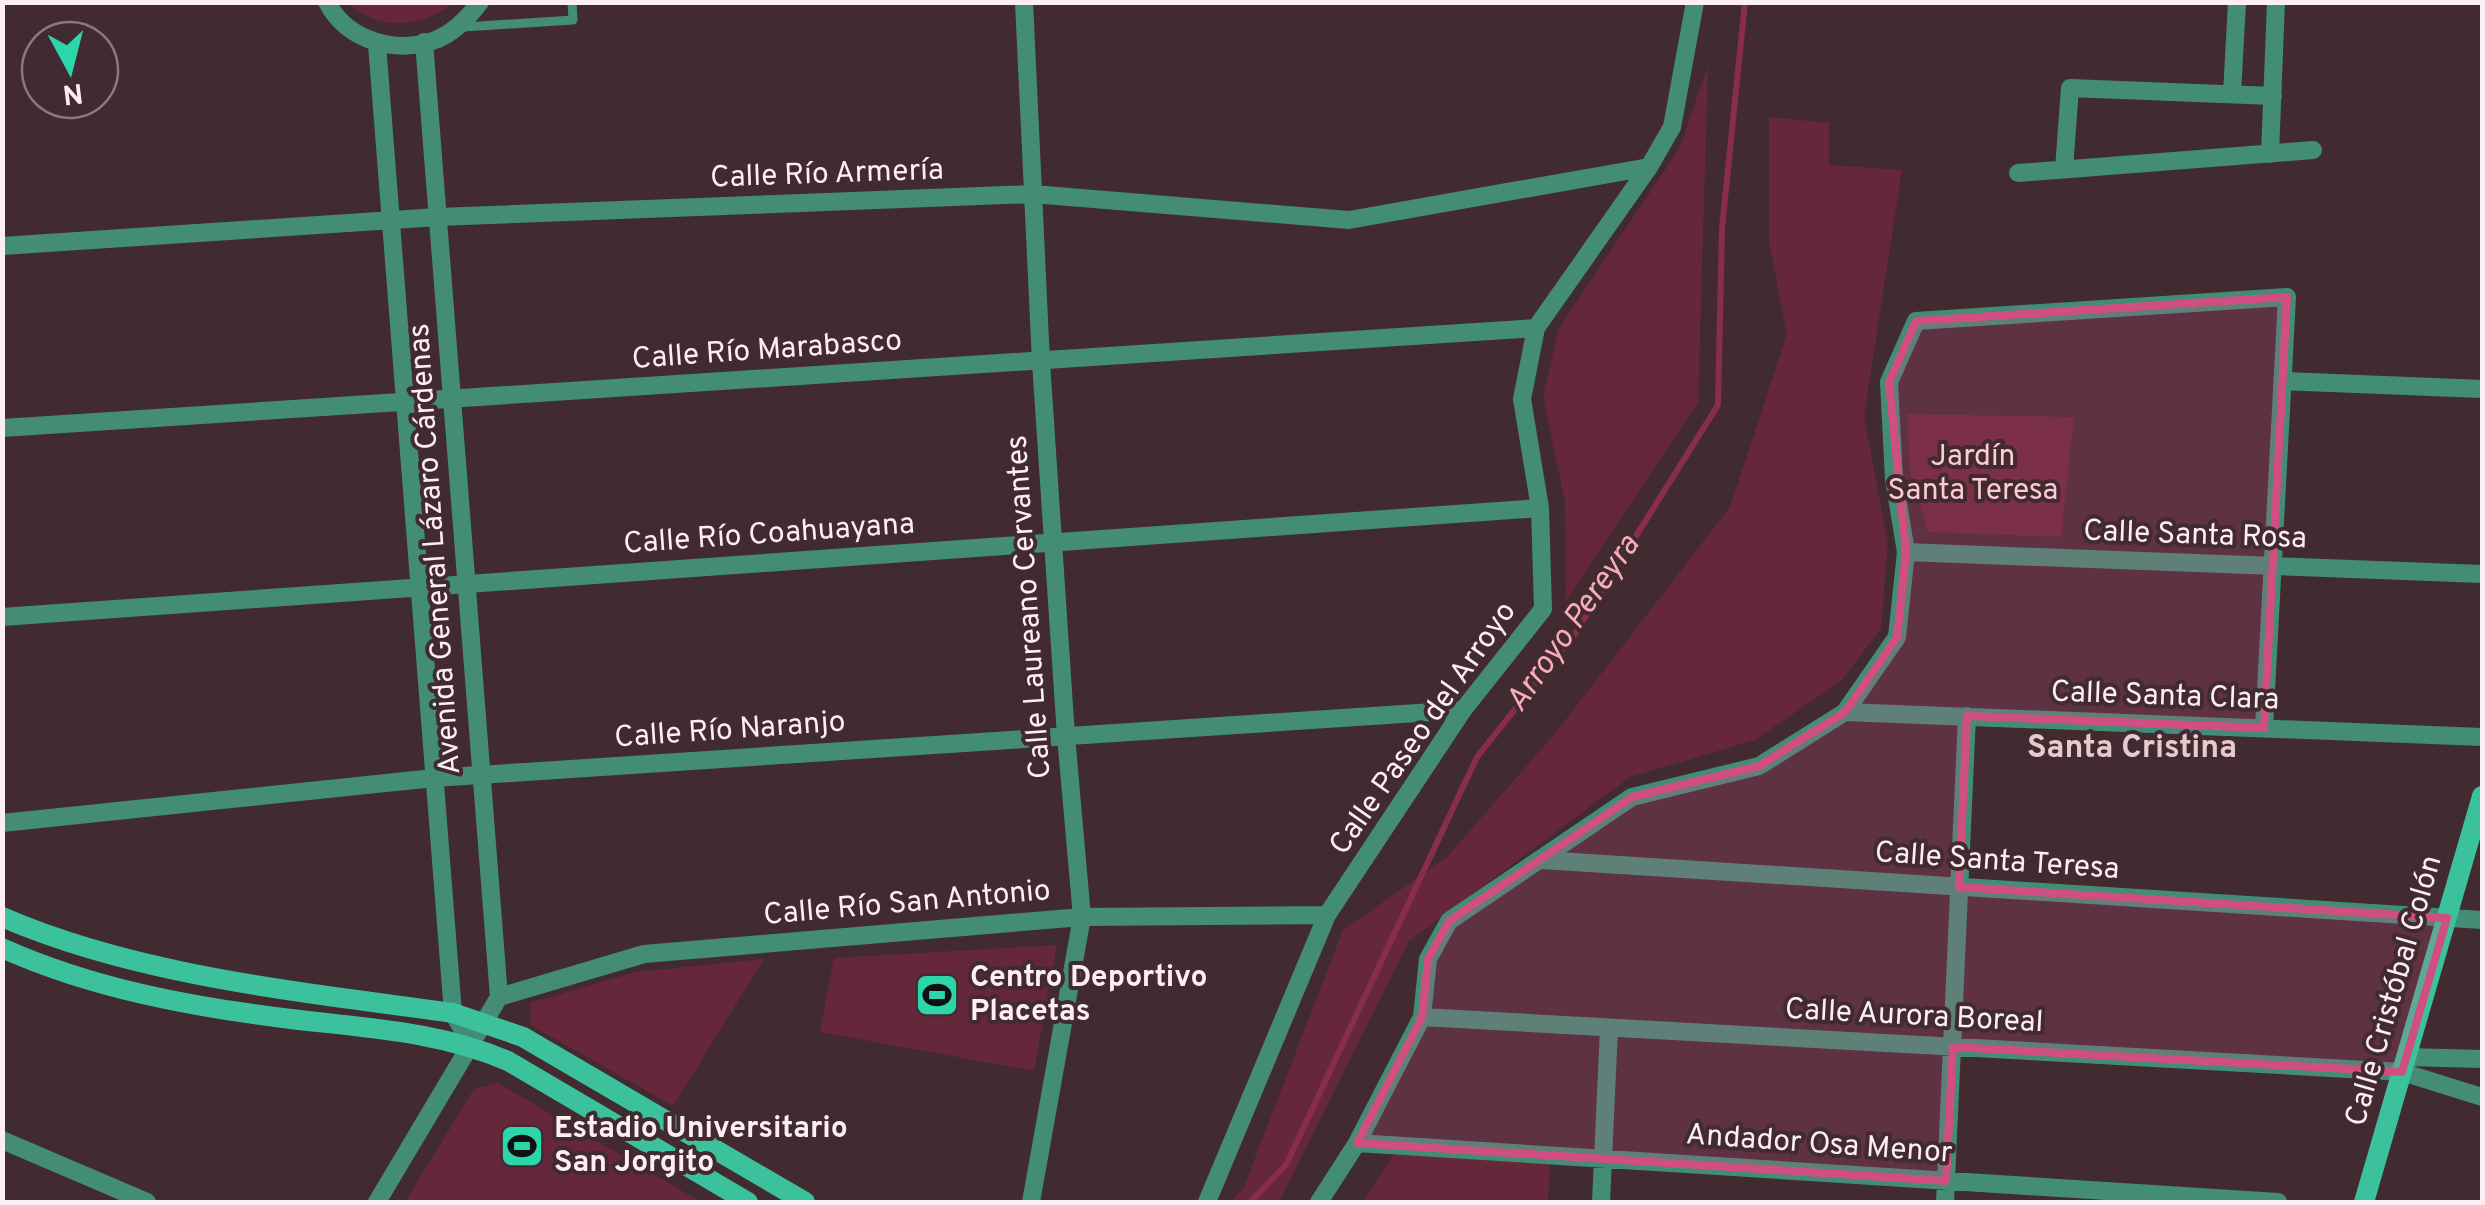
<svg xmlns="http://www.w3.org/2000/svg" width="2485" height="1205" viewBox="0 0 2485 1205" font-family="Overpass,sans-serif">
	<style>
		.green { fill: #66273a }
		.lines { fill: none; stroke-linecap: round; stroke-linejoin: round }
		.stream { stroke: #882e4c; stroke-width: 6 }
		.lane { stroke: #438d77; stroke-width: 9 }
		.street { stroke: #438d77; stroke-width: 18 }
		.secondary { stroke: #3cc19d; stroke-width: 20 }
		.marked { fill: #d14e80; fill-opacity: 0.2; stroke: #d14e80; stroke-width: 8; stroke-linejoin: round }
		.labels { text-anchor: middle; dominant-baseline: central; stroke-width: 8; stroke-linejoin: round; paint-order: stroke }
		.street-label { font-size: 30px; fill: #fdeef1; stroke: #412b30 }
		.park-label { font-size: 30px; fill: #ffcad5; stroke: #412b30 }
		.poi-label { font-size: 30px; font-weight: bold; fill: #fdeef1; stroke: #412b30; text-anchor: start }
		.water-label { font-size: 32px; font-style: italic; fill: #f8abbd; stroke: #412b30 }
		.neighbourhood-label { font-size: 32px; font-weight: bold; fill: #e7c9cf; stroke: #412b30 }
	</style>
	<rect width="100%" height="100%" fill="#412b30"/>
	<path class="green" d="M 348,3 L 453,3 C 422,29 378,31 348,3 Z
		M 1708,66 L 1698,403 L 1566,601 L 1565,501 L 1543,397 L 1559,328 L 1679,149 Z
		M 1769,117 L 1829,123 L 1829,165 L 1902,170 L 1864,417 L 1888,543 L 1881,628 L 1842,680 L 1755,740 L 1630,777 L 1409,941 L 1279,1202 L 1231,1202 L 1243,1189 L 1343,930 L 1446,858 L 1557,731 L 1730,507 L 1787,335 L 1769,242 Z
		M 1907,414 L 2074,417 L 2061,537 L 1928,532 L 1910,472 Z
		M 1057,945 L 1034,1071 L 820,1032 L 834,958 Z
		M 764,959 L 673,1106 L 531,1025 L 530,1003 L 636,972 Z
		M 498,1083 L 701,1202 L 405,1202 L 474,1089 Z
		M 1394,1154 L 1550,1164 L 1548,1202 L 1363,1202 Z"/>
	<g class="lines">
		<path class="stream" d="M 1250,1202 L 1286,1165 L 1477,757 L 1574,635 L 1718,405 L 1722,228 L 1745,2"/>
		<path class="lane" d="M 463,27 L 573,20 L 572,2"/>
		<path class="street" d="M 327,2 C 347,42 399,55 438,39 C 456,31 469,17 480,2
			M 1024,2 L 1041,362 L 1066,736 L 1082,917 L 1031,1202
			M 377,44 L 453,1013 L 472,1046
			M 2232,94 L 2237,2
			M 2270,154 L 2276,2
			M 2064,169 L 2070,88 L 2273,96
			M 2018,173 L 2313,150
			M 2,246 L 438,217 L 1033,194 L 1349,220 L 1649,167
			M 2283,381 L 2482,389
			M 2,428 L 1536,328
			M 1906,552 L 2482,574
			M 2,617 L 1540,508
			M 1845,712 L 2482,737
			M 2,823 L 434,778 L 1463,710
			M 1542,860 L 2482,920
			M 499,997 L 644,954 L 1082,917 L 1327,915
			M 1422,1017 L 2402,1072 L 2482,1097
			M 2407,1057 L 2482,1059
			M 2,1140 L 147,1202
			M 1357,1143 L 2278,1202
			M 377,1202 L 499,997 L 424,42
			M 1207,1202 L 1327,915 L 1463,710 L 1543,609 L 1540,508 L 1522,399 L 1536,328 L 1649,167 L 1672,127 L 1695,2
			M 1319,1202 L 1357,1143 L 1422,1017 L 1428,959 L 1449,921 L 1632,797 L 1759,766 L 1845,712 L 1897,637 L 1906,552 L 1894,479 L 1889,382 L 1916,321 L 2287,297 L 2264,728
			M 1601,1202 L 1609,1028
			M 1945,1202 L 1967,716"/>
		<path class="secondary" d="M 2,917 C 140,977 305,992 453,1013 L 523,1037 L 805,1202
			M 2,948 C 93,989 193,1007 291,1019 C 365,1028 438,1031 508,1061 L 748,1202
			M 2364,1202 L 2482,796"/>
	</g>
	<path class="marked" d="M 2287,297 L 2264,728 L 1967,716 L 1959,887 L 2447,918 L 2402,1072 L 1953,1047 L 1946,1181 L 1357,1143 L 1422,1017 L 1428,959 L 1449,921 L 1632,797 L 1759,766 L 1845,712 L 1897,637 L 1906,552 L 1889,382 L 1916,321 Z"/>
	<defs>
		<g id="stadium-square" transform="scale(2.25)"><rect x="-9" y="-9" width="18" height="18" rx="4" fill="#2dd5ab" stroke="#412b30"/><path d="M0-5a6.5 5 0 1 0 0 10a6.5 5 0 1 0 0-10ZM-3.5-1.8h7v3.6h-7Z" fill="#111"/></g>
	</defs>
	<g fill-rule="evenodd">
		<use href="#stadium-square" x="937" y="995"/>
		<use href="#stadium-square" x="522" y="1146"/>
	</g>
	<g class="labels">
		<g class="street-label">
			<text transform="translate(827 175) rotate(-2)">Calle Río Armería</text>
			<text transform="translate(767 351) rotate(-4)">Calle Río Marabasco</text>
			<text transform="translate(769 535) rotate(-4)">Calle Río Coahuayana</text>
			<text transform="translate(2195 536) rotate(2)">Calle Santa Rosa</text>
			<text transform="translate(436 549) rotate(-94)">Avenida General Lázaro Cárdenas</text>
			<text transform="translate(1030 607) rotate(-94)">Calle Laureano Cervantes</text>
			<text transform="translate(2165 697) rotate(2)">Calle Santa Clara</text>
			<text transform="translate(1424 729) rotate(-55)">Calle Paseo del Arroyo</text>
			<text transform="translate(730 731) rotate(-4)">Calle Río Naranjo</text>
			<text transform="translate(1997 862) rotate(4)">Calle Santa Teresa</text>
			<text transform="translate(907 904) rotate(-5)">Calle Río San Antonio</text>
			<text transform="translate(2395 991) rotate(-74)">Calle Cristóbal Colón</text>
			<text transform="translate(1914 1017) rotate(3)">Calle Aurora Boreal</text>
			<text transform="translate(1819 1145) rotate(4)">Andador Osa Menor</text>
		</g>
		<g class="park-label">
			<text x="1973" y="457">Jardín<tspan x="1973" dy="34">Santa Teresa</tspan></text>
		</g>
		<g class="poi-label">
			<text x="970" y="978">Centro Deportivo<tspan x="970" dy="34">Placetas</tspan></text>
			<text x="554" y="1129">Estadio Universitario<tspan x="554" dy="34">San Jorgito</tspan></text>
		</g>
		<g class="water-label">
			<text transform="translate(1574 624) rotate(-55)">Arroyo Pereyra</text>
		</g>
		<g class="neighbourhood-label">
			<text x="2132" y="749">Santa Cristina</text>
		</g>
	</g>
	<rect width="2485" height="1205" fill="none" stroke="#fdeef1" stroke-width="10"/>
	<g transform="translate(70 70) rotate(173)"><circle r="48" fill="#412b30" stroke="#8c797d" stroke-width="2.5"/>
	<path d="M0-8L18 38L0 25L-18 38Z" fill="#2dd5ab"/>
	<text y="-15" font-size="28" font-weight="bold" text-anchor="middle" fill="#fdeef1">N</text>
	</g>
</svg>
